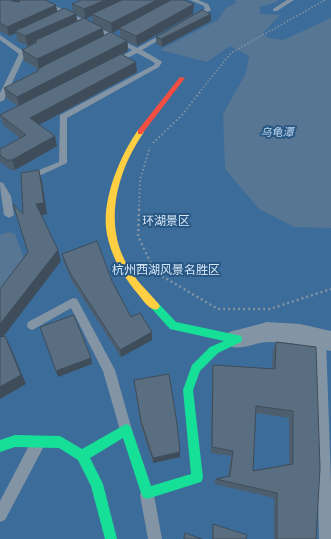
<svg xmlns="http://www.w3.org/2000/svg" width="331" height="539" viewBox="0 0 331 539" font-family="Jost,'Noto Sans SC',sans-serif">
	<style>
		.green { fill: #3c6c99 }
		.water { fill: #567694 }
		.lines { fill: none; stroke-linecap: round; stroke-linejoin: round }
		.path-far2 { stroke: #8394a4; stroke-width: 1.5; stroke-dasharray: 1.5 2; stroke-linecap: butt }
		.path-far1 { stroke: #8394a4; stroke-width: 2; stroke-dasharray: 1.5 2.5; stroke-linecap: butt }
		.path { stroke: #8394a4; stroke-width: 2.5; stroke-dasharray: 2 3; stroke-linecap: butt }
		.lane { fill: #8394a4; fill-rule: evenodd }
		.street { fill: #8394a4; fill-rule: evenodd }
		.fast { fill: #16e098; fill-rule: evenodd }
		.slow { fill: #ffcf43; fill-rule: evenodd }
		.jam { fill: #f24e42; fill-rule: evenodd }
		.wall { fill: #4d5f6f; fill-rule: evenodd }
		.shaded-wall { fill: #3f4d5a }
		.building { fill: #5a6e81; stroke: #3f4d5a; fill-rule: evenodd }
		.labels { text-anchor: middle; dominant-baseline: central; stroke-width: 4; stroke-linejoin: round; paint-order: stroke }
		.far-water-label { font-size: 11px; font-style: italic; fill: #bdd7ee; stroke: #285783 }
		.park-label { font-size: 12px; fill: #d4e6f6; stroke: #285783 }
	</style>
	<rect width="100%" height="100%" fill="#3d566e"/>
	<path class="green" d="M 0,0 L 331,0 L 331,539 L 0,539 Z"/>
	<path class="water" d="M 235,0 L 277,0 L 277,2 L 260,7 L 260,14 L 280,15 L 263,33 L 269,38 L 283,40 L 331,18 L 331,228 L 294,227 L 259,209 L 225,169 L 223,114 L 246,73 L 249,56 L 230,46 L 207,62 L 160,50 L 218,20 L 226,8 L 236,3 Z
		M 8,232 L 15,234 L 28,269 L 0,306 L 0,235 Z"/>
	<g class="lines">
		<path class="path-far2" d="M 199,93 L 231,53 L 325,0"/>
		<path class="path-far1" d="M 153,143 L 182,115 L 200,92
			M 139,210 L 140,180 L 150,147"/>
		<path class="path" d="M 139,209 L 138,236 L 155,272 L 218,309 L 270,309 L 331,289"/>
		<path class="lane" d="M 190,0 L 198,0 L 208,4 L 211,10 L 196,19 L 192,19 L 192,17 L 205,9 L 204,6 Z
			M 287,0 L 294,0 L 277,11 L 273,11 L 273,9 Z
			M 45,1 L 89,22 L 137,48 L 166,32 L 171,33 L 142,50 L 161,61 L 162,62 L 159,67 L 67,118 L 67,163 L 37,177 L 33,174 L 34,172 L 59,162 L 60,115 L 154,65 L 155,63 L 137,53 L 116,64 L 112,64 L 112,62 L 132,50 L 85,24 L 43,4 L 42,3 Z
			M 0,35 L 26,53 L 4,100 L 0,102 L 0,93 L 19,54 L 0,40 Z
			M 0,182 L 3,183 L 11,196 L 14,215 L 9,218 L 4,215 C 3,204 0,193 0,182 Z
			M 73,298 L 77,299 L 115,370 L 132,430 L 130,434 L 126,436 L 122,434 L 120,430 L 103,371 L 71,308 L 36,328 L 32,330 L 28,328 L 27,325 L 28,322 Z
			M 320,334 L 324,336 L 326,339 L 331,483 L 331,539 L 319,539 L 314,339 L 316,336 Z
			M 38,437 L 43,438 L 44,443 L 43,448 L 5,520 L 0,522 L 0,501 L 33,438 Z
			M 147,488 L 152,490 L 154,495 L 162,539 L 148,539 L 140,495 L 142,490 Z"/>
		<path class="street" d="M 267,322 L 300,324 L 331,331 L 331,351 C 310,346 290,342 269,342 C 255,342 243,351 229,346 L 226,339 L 229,332 Z"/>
		<path class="fast" d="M 155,302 L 158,303 L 176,322 L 237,335 L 241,336 L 242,339 L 241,342 L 218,353 L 200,371 L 193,390 L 203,478 L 201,482 L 147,499 L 143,497 L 141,493 L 123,438 L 90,458 L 103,484 L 117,539 L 105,539 L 91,486 L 78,460 L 59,448 L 15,447 L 0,452 L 0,440 L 15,435 L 60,436 L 82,449 L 126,424 L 130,426 L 132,430 L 151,486 L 191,474 L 183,390 L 192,365 L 210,347 L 224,341 L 170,329 L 152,309 L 150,306 L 152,303 Z"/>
		<path class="slow" d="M 138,130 L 140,130 L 144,132 C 117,171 102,225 129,268 C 134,277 141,285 148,292 C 152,297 157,301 160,306 L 158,309 C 150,312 143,300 138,294 C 122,275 109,253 106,228 C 103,197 120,156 138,130 Z"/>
		<path class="jam" d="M 180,77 L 185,78 L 142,134 L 138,134 L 138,130 Z"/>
	</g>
	<path class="wall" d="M 0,0 L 57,12 L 73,12 L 72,4 L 81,0 L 169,0 L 169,1 L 193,14 L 137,46 L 128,42 L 128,51 L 121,54 L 137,72 L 39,125 L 57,146 L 15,170 L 11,170 L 0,162 L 0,149 L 20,138 L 3,125 L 0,115 L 18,106 L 6,98 L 4,88 L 37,72 L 37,70 L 38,69 L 24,61 L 22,50 L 34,44 L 34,43 L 28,46 L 17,41 L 16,33 L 9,36 L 0,31 ZM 76,15 L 83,18 L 77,21 ZM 92,16 L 93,23 L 86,19 ZM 103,29 L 110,33 L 104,36 ZM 120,29 L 120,37 L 113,33 Z
		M 211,14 L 211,21 L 162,47 L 156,44 L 156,37 Z
		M 62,254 L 112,281 L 131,317 L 152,340 L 121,357 L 72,281 L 64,263 Z
		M 276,342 L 316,347 L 316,539 L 274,539 L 274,498 L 214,484 L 216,479 L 228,476 L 231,456 L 211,453 L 212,373 L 213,365 L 272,369 L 273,350 ZM 256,413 L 289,418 L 289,464 L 253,471 Z
		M 134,380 L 180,457 L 153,463 L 141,426 Z
		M 213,524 L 246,539 L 212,539 L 212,528 Z"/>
	<path class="shaded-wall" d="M 12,0 L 24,0 L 15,7 Z
		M 105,0 L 127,0 L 92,14 L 92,16 L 85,19 L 84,9 Z
		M 157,0 L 169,0 L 169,4 L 119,28 L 120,29 L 112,33 L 111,23 Z
		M 194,4 L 193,14 L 137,46 L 136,36 Z
		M 56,5 L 58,14 L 15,31 L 16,33 L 9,36 L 7,27 Z
		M 76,14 L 78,24 L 34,41 L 34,43 L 28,46 L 25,36 Z
		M 211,14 L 211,21 L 162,47 L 161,39 Z
		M 103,28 L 104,38 L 39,70 L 37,59 Z
		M 127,41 L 128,51 L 20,107 L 17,97 Z
		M 136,62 L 137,72 L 33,128 L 30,118 Z
		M 55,136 L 57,146 L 15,170 L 12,160 Z
		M 39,170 L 42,181 L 47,214 L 39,216 L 36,204 Z
		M 58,250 L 61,261 L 0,341 L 0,324 Z
		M 152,332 L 152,340 L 121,357 L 120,350 Z
		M 5,336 L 10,346 L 26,384 L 0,399 L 0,387 Z
		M 91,358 L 92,364 L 58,377 L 56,371 Z
		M 180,452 L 180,457 L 153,463 L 153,458 Z"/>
	<path class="building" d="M 0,0 L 12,0 L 12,1 L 19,2 L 21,0 L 45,0 L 56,5 L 7,27 L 0,23 Z
		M 81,0 L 105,0 L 84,9 L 72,4 Z
		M 122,0 L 157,0 L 111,23 L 92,14 Z
		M 171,0 L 184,0 L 194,4 L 136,36 L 119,28 Z
		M 65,8 L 76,14 L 25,36 L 15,31 Z
		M 202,10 L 211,14 L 161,39 L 156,37 Z
		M 84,18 L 103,28 L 37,59 L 22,50 L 37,42 L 34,41 Z
		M 111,32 L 127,41 L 17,97 L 4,88 L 38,71 L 37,70 L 45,65 Z
		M 121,54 L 136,62 L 30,118 L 55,136 L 12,160 L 7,160 L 0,155 L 0,149 L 26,135 L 0,115 Z
		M 39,170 L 44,203 L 36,204 L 58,250 L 0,324 L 0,289 L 28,252 L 13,204 L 23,214 L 21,173 Z
		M 97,241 L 112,281 L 131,317 L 140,313 L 152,332 L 120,350 L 70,273 L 62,254 Z
		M 74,315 L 91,358 L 56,371 L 40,327 Z
		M 5,336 L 21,375 L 0,387 L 0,337 Z
		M 276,342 L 316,347 L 320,468 L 316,539 L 277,539 L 277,493 L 216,479 L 230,476 L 233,451 L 212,447 L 213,365 L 275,369 ZM 256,406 L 293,411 L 293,464 L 253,471 Z
		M 169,374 L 177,424 L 180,452 L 153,458 L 141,421 L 134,380 Z
		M 213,524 L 247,535 L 246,539 L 213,539 Z
		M 185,533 L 202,539 L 184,539 Z"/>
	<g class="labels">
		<g class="far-water-label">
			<text x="277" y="132">乌龟潭</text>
		</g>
		<g class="park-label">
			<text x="166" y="221">环湖景区</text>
			<text x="166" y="270">杭州西湖风景名胜区</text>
		</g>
	</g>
</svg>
